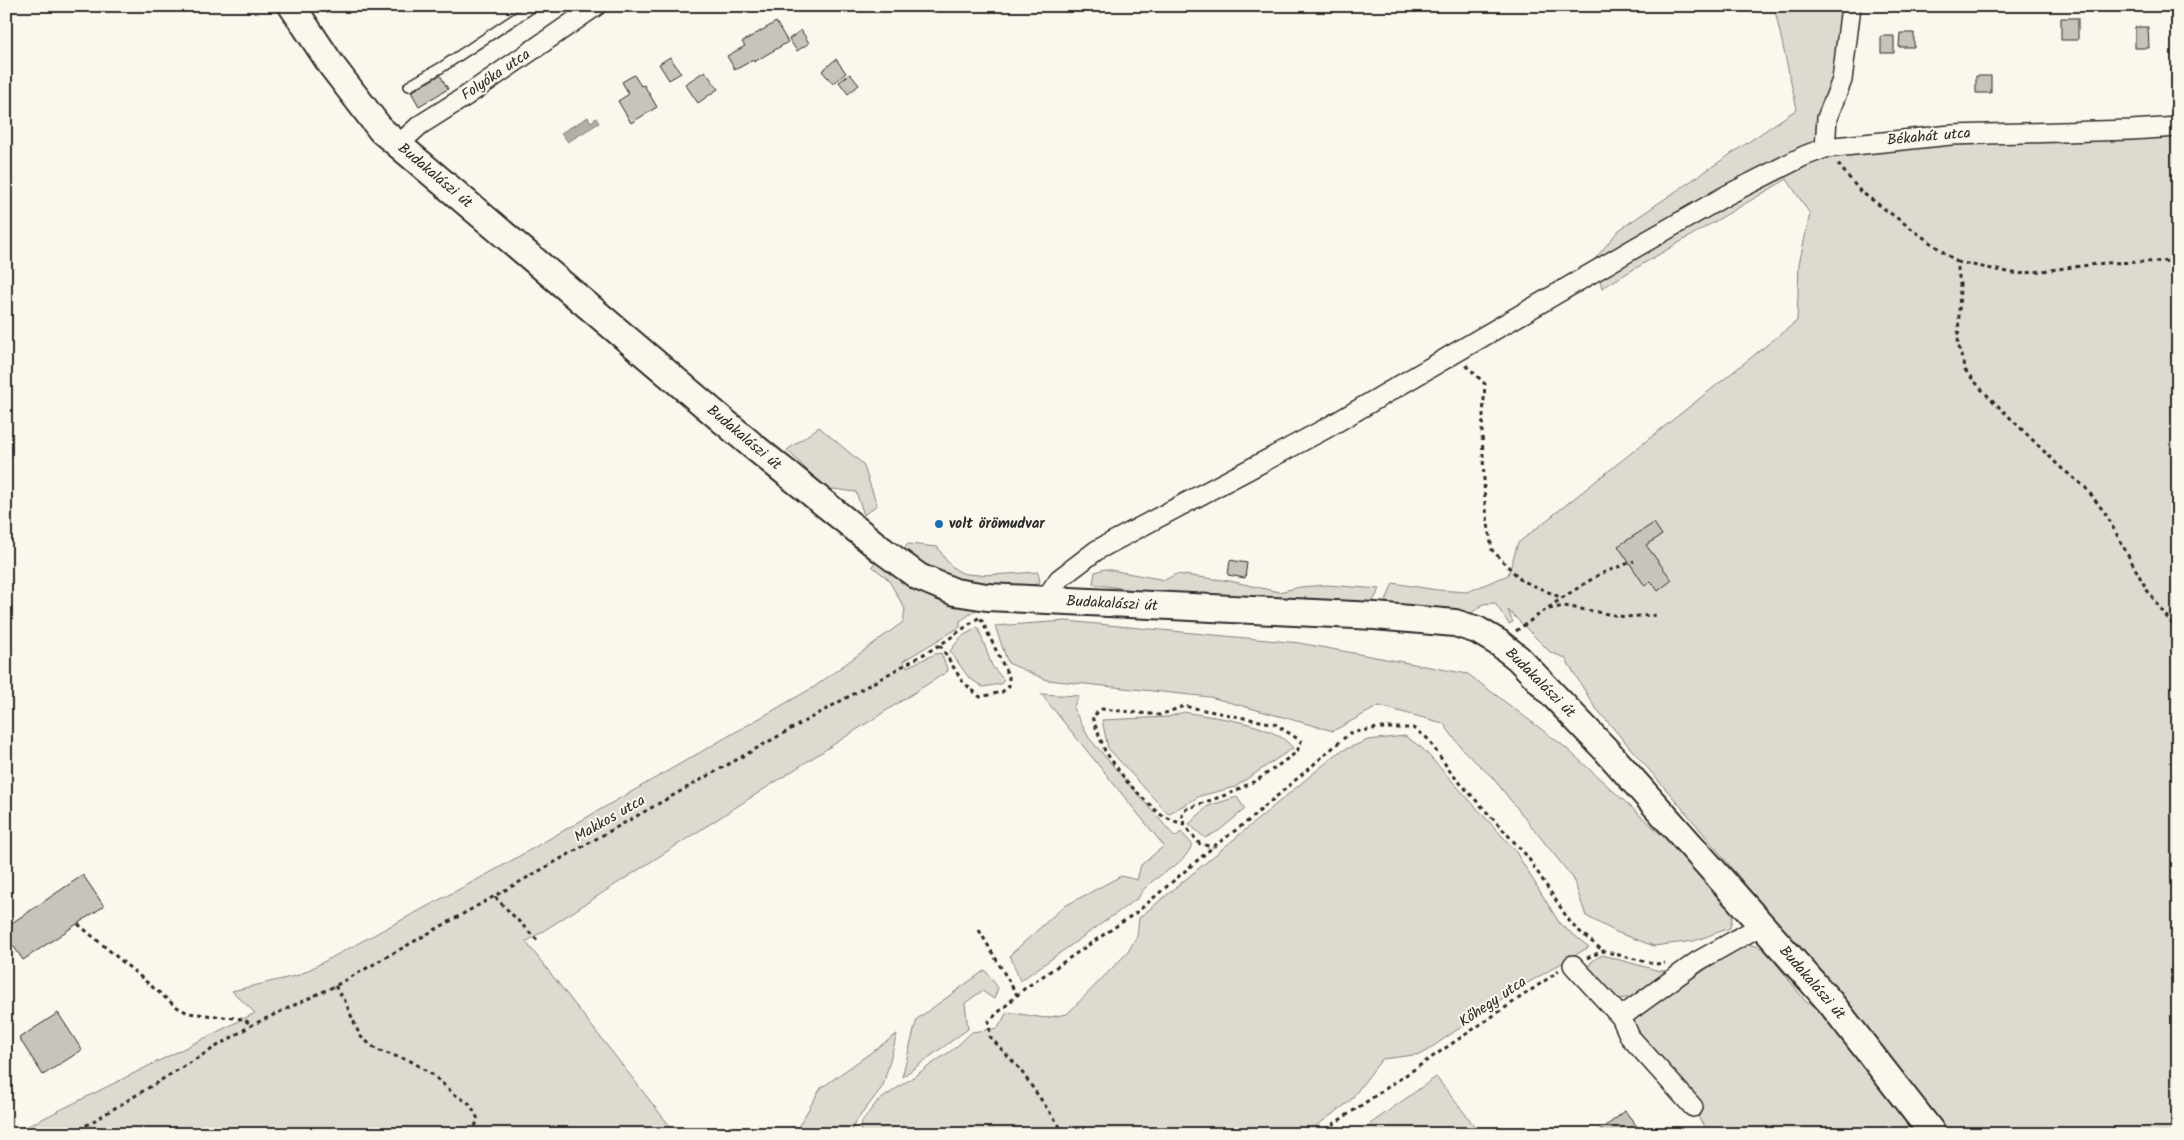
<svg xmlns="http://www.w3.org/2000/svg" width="2184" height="1140" viewBox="0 0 2184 1140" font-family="Kalam,sans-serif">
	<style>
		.green { fill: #dddad0; stroke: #84827e }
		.water { fill: #b1afa7; stroke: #7b7a75 }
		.building { fill: #c7c4bc; stroke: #2b2b2b }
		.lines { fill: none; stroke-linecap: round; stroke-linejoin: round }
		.service-casing { stroke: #2b2b2b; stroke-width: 12 }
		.minor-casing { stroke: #2b2b2b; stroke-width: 22 }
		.secondary-casing { stroke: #2b2b2b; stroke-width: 30 }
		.path { stroke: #2b2b2b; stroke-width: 3; stroke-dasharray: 4 4; stroke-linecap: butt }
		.service { stroke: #fbf7ec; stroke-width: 9 }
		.minor { stroke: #fbf7ec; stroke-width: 19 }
		.secondary { stroke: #fbf7ec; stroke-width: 26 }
		.poi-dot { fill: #1f6fb2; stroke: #fbf7ec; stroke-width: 2 }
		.labels { text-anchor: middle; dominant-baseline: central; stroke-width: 4; stroke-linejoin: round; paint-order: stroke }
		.street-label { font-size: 15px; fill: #2b2b2b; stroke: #fbf7ec }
		.poi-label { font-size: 15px; font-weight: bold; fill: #2b2b2b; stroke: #fbf7ec; text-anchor: start }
	</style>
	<rect width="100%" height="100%" fill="#fbf7ec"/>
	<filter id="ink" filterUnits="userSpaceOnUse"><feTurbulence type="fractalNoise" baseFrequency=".02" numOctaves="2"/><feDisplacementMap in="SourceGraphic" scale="10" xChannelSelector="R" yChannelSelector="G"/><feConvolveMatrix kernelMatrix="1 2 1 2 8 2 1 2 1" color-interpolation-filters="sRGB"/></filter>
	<g filter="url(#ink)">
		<path class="green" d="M 1774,6 L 1849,6 L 1825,147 L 2178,135 L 2178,1134 L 1935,1134 L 1938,1120 L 1689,816 L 1594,706 L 1565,658 L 1550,652 L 1508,610 L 1513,622 L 1509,624 L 1495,603 L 1483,604 L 1469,615 L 1383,609 L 1393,583 L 1437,590 L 1467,592 L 1508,575 L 1518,543 L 1797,321 L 1799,264 L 1810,214 L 1787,179 L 1602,288 L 1594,260 L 1619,230 L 1797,109 Z
			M 819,427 L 863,464 L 877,505 L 864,515 L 856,492 L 825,488 L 787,450 Z
			M 908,544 L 938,547 C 943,557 951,568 962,573 C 974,577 1022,573 1038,572 L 1040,582 L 1019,592 L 950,579 L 908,555 L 904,548 Z
			M 879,559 L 975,606 L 976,610 L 960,621 L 960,627 L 903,661 L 907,667 L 935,654 L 941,653 L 948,671 L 526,942 L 676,1134 L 12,1134 L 255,1013 L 232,991 L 299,975 L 495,870 L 814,687 L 903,622 L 905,609 L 888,579 L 872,566 Z
			M 1105,569 L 1165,580 L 1176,574 L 1230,581 L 1279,592 L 1300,587 L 1327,585 L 1380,589 L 1370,606 L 1166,595 L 1093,584 L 1095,572 Z
			M 1066,621 L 1299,643 L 1468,674 L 1565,747 L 1688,859 L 1733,913 L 1730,928 L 1694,941 L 1654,946 L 1616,932 L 1586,916 L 1573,878 L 1492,777 L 1463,750 L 1443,723 L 1379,706 L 1333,731 L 1210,697 L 1047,680 L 1008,663 L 995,626 Z
			M 978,627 L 992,666 L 1004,680 L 1001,684 L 983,687 L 969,678 L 950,651 L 961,637 Z
			M 1041,694 L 1079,696 L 1073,708 L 1089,738 L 1175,837 L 1181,832 L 1192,844 C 1184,869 1150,874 1138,898 L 1020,981 L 1010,955 L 1063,907 L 1121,876 L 1137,880 L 1141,865 L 1164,846 Z
			M 1184,712 C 1215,718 1273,722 1293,748 L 1235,787 L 1200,796 L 1168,814 L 1108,748 L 1102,720 L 1168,717 Z
			M 1405,736 L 1422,748 L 1514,849 L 1560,924 L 1589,947 L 1509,994 L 1422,1054 L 1382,1059 L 1349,1102 L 1305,1134 L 860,1134 L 862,1121 L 877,1102 L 955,1048 L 972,1032 L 998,1028 L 1007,1012 L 1045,1018 L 1067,1014 L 1128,952 L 1137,936 L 1139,918 L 1339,752 L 1368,740 Z
			M 1237,797 L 1245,809 L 1220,830 L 1205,838 L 1189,824 L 1208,806 Z
			M 1745,943 L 1765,949 L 1806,1002 L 1818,1007 L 1916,1134 L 1711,1134 L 1699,1119 L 1697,1103 L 1630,1028 L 1632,1019 Z
			M 1602,955 L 1660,971 L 1677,970 L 1640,996 L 1619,999 L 1606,991 L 1587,970 L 1591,962 Z
			M 985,970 L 998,988 L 994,999 L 982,991 L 965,1003 L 968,1029 L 902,1077 L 917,1019 Z
			M 897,1034 L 883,1086 L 854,1124 L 852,1134 L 794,1134 L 821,1088 Z
			M 1436,1077 L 1481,1134 L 1356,1134 Z"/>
		<path class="water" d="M 588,117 L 591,122 L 596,118 L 599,123 L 568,142 L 561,133 Z"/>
		<path class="building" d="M 2061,18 L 2078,18 L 2078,40 L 2061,40 Z
			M 776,22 L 788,42 L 754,62 L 753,60 L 735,70 L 727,56 L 745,46 L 742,42 Z
			M 2135,27 L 2148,27 L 2149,48 L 2135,48 Z
			M 801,30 L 809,43 L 797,51 L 789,39 Z
			M 1900,33 L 1914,33 L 1914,47 L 1899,47 Z
			M 1881,36 L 1894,36 L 1894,53 L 1881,53 Z
			M 670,57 L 681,73 L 669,80 L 659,64 Z
			M 836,59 L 846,73 L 833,84 L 822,71 Z
			M 705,71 L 718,89 L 698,103 L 685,84 Z
			M 850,74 L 859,85 L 848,94 L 839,82 Z
			M 440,75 L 448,89 L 419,106 L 411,92 Z
			M 634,75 L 641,86 L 644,85 L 657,107 L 631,123 L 618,101 L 629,94 L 622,82 Z
			M 1976,76 L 1991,76 L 1991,93 L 1976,93 Z
			M 1654,523 L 1662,535 L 1646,545 L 1672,580 L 1658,591 L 1651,581 L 1645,586 L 1618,546 Z
			M 1230,560 L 1247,563 L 1245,578 L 1228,575 Z
			M 83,875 L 104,906 L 23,960 L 6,935 L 6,927 Z
			M 58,1013 L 82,1050 L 43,1075 L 19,1038 Z
			M 1625,1111 L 1643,1134 L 1596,1134 Z"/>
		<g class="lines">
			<g class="service-casing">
				<path id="service" d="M 409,86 L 442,67 L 534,6"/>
			</g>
			<g class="minor-casing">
				<path id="minor" d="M 398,145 L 420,125 L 466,96 L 596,6
					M 1825,148 L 1827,118 L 1842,80 L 1851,6
					M 1048,601 L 1052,589 L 1059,579 L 1097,550 L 1325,429 L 1633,249 L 1727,195 L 1804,156 L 1825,148 L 1951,135 L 2131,130 L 2178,127
					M 1573,965 L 1621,1017
					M 1693,1107 L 1630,1037 L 1621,1017 L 1698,961 L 1762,925"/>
			</g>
			<g class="secondary-casing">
				<path id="secondary" d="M 292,6 L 332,66 L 381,130 L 753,446 L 882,550 L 919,577 L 955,592 L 987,597 L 1375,616 L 1455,623 L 1477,630 L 1499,643 L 1518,658 L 1607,751 L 1830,1002 L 1933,1134"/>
			</g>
			<path class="path" d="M 1838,164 L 1860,191 L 1957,262 L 1960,284 L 1958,344 L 1965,370 L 1982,390 L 2060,467 L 2085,487 L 2105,513 L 2147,590 L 2178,632
				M 1957,262 L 2018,274 L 2106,263 L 2178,261
				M 1466,365 L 1485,384 L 1482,432 L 1485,503 L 1492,550 L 1521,580 L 1562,598
				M 1549,609 L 1564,606 L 1625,617 L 1658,615
				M 1516,631 L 1562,598 L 1600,574 L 1634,561
				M 940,645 L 962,681 L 980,697 L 1002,692 L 1009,686 L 1009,677 L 980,617
				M 1184,825 L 1182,814 L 1186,809 L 1231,793 L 1259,779 L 1297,752 L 1301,741 L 1275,724 L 1184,706 L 1160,715 L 1102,709 L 1092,717 L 1105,751 L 1128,783 L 1159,814 L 1184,825 L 1200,844 L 1213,847
				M 495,897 L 538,941
				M 78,924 L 175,1006 L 188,1013 L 243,1019 L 252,1025
				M 979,930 L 1017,995
				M 1587,958 L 1603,951 L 1655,964 L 1665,963
				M 335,986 L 344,999 L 360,1036 L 377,1050 L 413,1062 L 434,1076 L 454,1094 L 470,1104 L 478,1119 L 472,1134
				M 72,1134 L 252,1025 L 335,986 L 940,645 L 981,616
				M 1065,1134 L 1019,1068 L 990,1037 L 989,1021 L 1024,989 L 1137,912 L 1213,847 L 1248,821 L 1350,733 L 1378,728 L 1413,728 L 1427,738 L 1452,774 L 1527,856 L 1572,925 L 1603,951
				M 1319,1134 L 1559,971"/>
			<use href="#service" class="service"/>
			<use href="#minor" class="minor"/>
			<use href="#secondary" class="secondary"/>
		</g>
	</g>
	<circle class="poi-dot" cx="939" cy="524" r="5"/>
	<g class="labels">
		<g class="street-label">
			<text transform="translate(496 75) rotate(-34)">Folyóka utca</text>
			<text transform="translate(1929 137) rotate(-5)">Békahát utca</text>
			<text transform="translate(435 176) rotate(40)">Budakalászi út</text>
			<text transform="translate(744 438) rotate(40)">Budakalászi út</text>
			<text transform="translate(1112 604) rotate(3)">Budakalászi út</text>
			<text transform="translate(1540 683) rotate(45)">Budakalászi út</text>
			<text transform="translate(610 819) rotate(-30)">Makkos utca</text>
			<text transform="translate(1812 983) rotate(49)">Budakalászi út</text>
			<text transform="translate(1493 1002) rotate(-34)">Kőhegy utca</text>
		</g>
		<g class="poi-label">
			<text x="949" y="524">volt örömudvar</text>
		</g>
	</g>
	<rect width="2184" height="1140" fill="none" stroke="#fbf7ec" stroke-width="25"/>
	<rect x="12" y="12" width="2159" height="1115" fill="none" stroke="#2b2b2b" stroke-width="2" filter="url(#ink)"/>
</svg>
